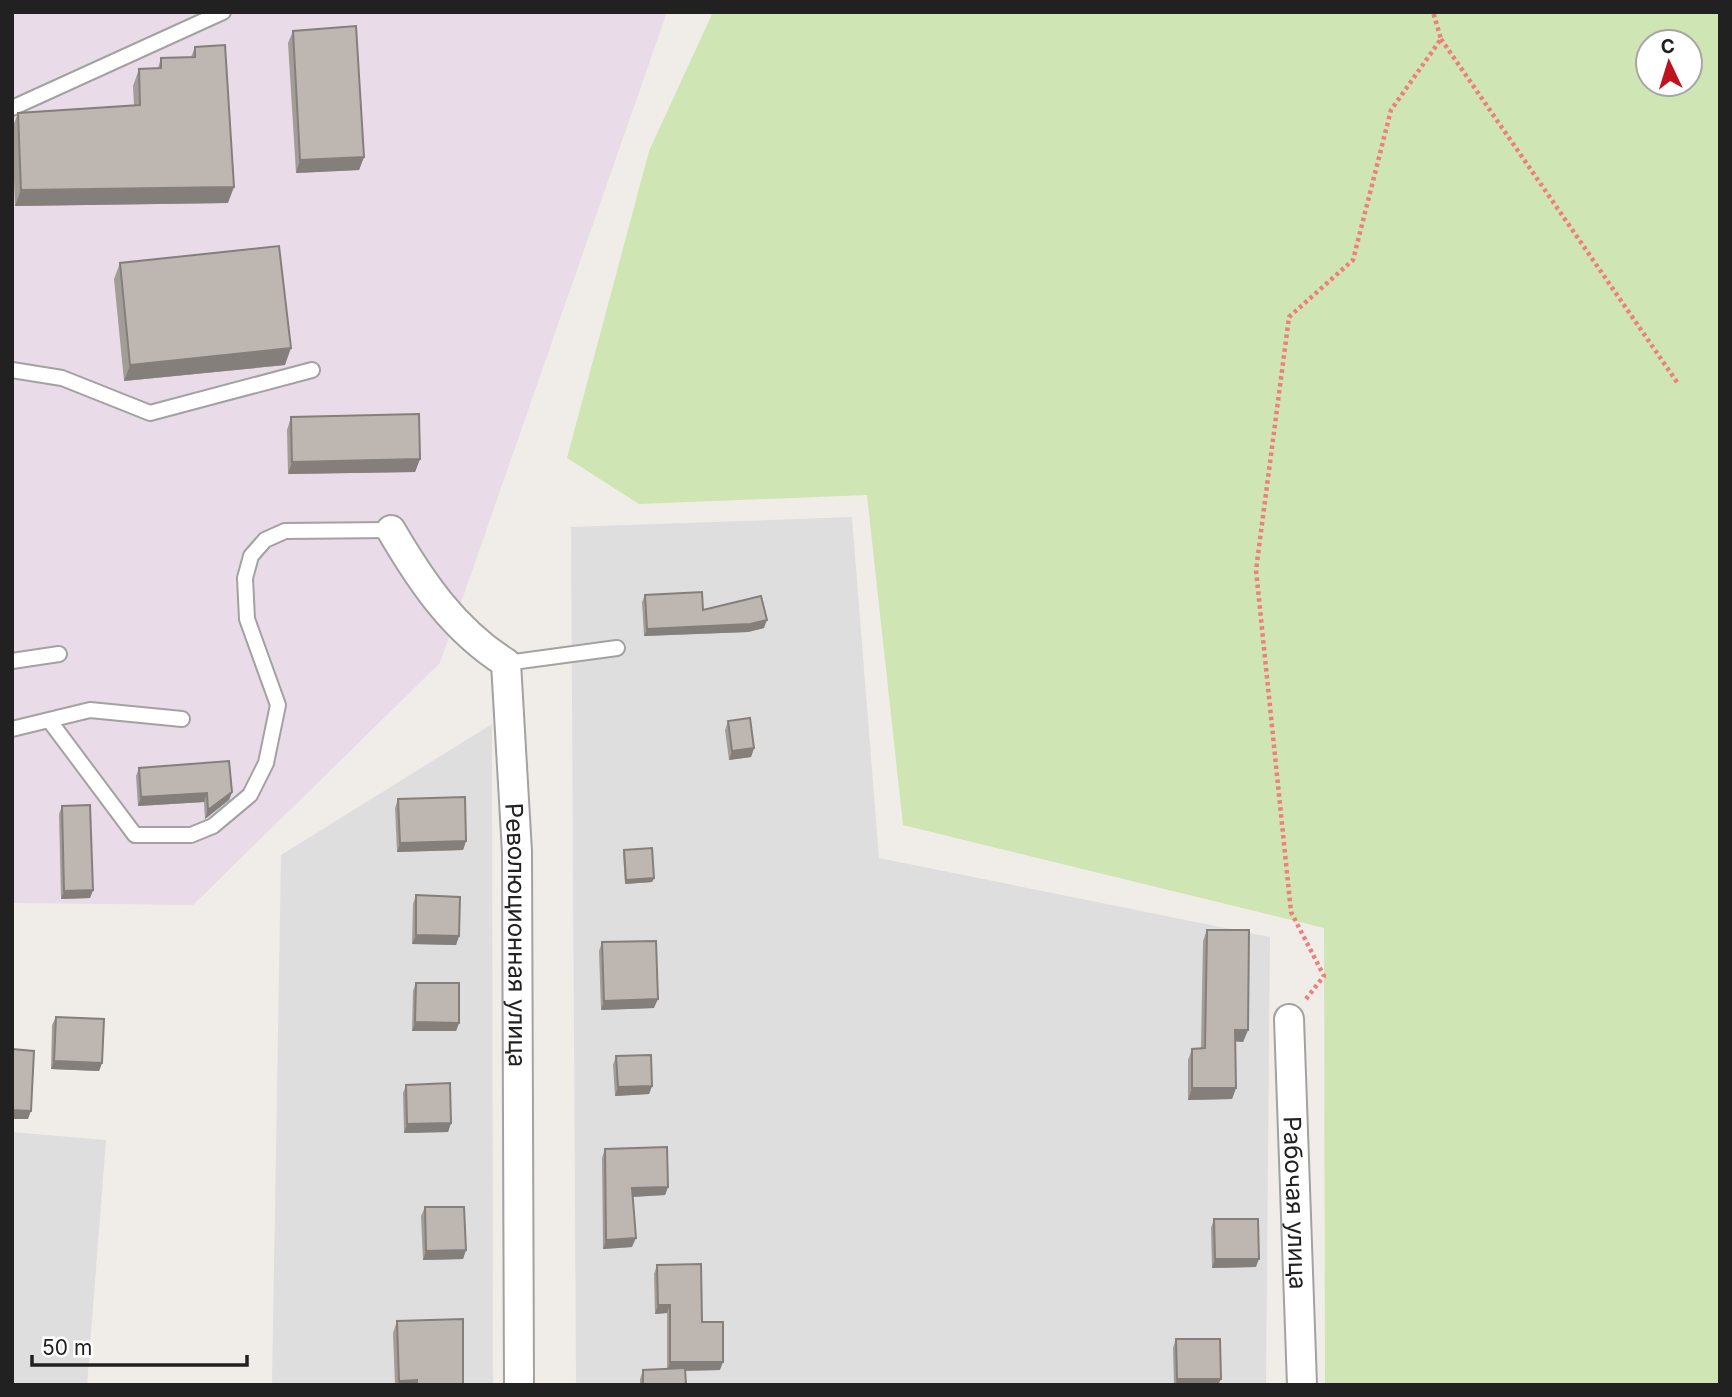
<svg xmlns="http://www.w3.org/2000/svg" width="1732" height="1397" viewBox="0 0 1732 1397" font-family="Inter,sans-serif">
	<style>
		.residential { fill: #dfdede }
		.industrial { fill: #e9dbe7 }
		.grass { fill: #cfe5b3; fill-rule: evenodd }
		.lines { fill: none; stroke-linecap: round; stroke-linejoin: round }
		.lane-casing { stroke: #a2a2a2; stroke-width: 18 }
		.street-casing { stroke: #a2a2a2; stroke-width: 32 }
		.path { stroke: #ee7f7b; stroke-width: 4.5; stroke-dasharray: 3.5 3.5; stroke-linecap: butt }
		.lane { stroke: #fff; stroke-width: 14 }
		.street { stroke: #fff; stroke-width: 28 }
		.wall { fill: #a39d98 }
		.shaded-wall { fill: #857f7c }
		.building { fill: #beb6b1; stroke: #857f7c; stroke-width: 2 }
		.labels { text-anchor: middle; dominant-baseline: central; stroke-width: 5; stroke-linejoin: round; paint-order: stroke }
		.street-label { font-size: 24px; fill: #212121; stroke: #fff }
	</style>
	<rect width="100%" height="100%" fill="#f0ede8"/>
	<path class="residential" d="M 852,517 L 879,858 L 1270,937 L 1266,1385 L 576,1385 L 571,527 Z
		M 492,724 L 493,1385 L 272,1385 L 281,855 Z
		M 12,1132 L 106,1140 L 87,1385 L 12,1385 Z"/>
	<path class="industrial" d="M 12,12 L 667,12 L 440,663 L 193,905 L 12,903 Z"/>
	<path class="grass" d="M 713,12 L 1720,12 L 1720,1385 L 1325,1385 L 1324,928 L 903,825 L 867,495 L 639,504 L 567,458 L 649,151 ZM 1648,42 L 1690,42 L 1690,84 L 1648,84 Z"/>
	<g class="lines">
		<g class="lane-casing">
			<path id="lane" d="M 12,108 L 223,12
				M 12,370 L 62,378 L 150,413 L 312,370
				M 12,661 L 59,654
				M 506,663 L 617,648
				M 49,720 L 135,835 L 191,835 L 213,826 L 250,795 L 266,763 L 278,705 L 247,619 L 245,578 L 251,556 L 265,540 L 285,531 L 391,530
				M 12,729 L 90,710 L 182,719"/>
		</g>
		<g class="street-casing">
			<g id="street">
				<path id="s1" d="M 391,530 C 422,583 454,630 506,663 L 517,852 L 519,1385"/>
				<path id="s2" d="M 1289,1019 L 1302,1385"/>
			</g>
		</g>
		<path class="path" d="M 1441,39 L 1679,385
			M 1306,999 L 1324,976 L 1291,912 L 1256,570 L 1289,317 L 1353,260 L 1391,110 L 1441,39 L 1433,12"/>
		<use href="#lane" class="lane"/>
		<use href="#street" class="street"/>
	</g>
	<path class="wall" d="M 293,31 L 364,157 L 359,170 L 296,173 L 288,43 Z
		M 195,47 L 228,203 L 15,206 L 12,129 L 18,113 L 134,105 L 133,86 L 139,69 L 158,68 L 161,58 L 191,57 Z
		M 120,263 L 285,365 L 124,381 L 114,279 Z
		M 291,417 L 420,459 L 415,472 L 288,474 L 287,430 Z
		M 645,595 L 703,610 L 764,628 L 748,632 L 644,636 L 642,602 Z
		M 728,721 L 754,748 L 751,757 L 729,760 L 725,730 Z
		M 139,768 L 232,792 L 229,800 L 205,819 L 204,802 L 138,806 L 136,776 Z
		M 398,799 L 466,841 L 463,850 L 397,852 L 395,808 Z
		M 62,806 L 93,890 L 90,898 L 61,899 L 59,814 Z
		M 624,850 L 654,878 L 652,882 L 625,884 L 623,854 Z
		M 416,895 L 459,936 L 456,945 L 412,944 L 413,904 Z
		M 1207,930 L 1248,1030 L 1243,1042 L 1236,1041 L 1236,1088 L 1232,1099 L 1188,1100 L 1188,1060 L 1192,1049 L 1201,1048 L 1203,941 Z
		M 602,942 L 654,1008 L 601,1010 L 599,951 Z
		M 416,983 L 459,1023 L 456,1031 L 412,1031 L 413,991 Z
		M 56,1017 L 102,1063 L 99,1071 L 51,1069 L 52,1025 Z
		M 616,1056 L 652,1086 L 649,1094 L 615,1096 L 613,1065 Z
		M 406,1085 L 451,1123 L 448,1132 L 404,1133 L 403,1093 Z
		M 605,1149 L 668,1187 L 665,1195 L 632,1197 L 632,1247 L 603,1249 L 602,1158 Z
		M 425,1207 L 466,1250 L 463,1259 L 423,1260 L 421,1216 Z
		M 1214,1219 L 1256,1267 L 1212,1268 L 1211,1228 Z
		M 657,1265 L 702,1322 L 720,1370 L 686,1371 L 686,1385 L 640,1385 L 640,1379 L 643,1370 L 667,1369 L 667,1313 L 655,1314 L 654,1274 Z
		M 397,1321 L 463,1385 L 395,1385 L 393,1333 Z
		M 1176,1339 L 1221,1379 L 1218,1385 L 1174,1385 L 1173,1348 Z"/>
	<path class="shaded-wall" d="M 364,157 L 359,170 L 296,173 L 300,160 Z
		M 234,187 L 228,203 L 15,206 L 21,190 Z
		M 291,348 L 285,365 L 124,381 L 130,365 Z
		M 420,459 L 415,472 L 288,474 L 292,462 Z
		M 767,620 L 764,628 L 748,632 L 644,636 L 647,629 Z
		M 754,748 L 751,757 L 729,760 L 732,751 Z
		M 232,792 L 229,800 L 205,819 L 208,810 Z
		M 207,793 L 204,802 L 138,806 L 141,797 Z
		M 466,841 L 463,850 L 397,852 L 400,843 Z
		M 654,878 L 652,882 L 625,884 L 626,880 Z
		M 93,890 L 90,898 L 61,899 L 64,891 Z
		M 416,935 L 459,936 L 456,945 L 412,944 Z
		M 658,999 L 654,1008 L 601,1010 L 604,1001 Z
		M 415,1022 L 459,1023 L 456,1031 L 412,1031 Z
		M 1235,1030 L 1248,1030 L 1243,1042 L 1231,1041 Z
		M 54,1061 L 102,1063 L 99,1071 L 51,1069 Z
		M 652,1086 L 649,1094 L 615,1096 L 618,1087 Z
		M 1192,1088 L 1236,1088 L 1232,1099 L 1188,1100 Z
		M 12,1110 L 31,1111 L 28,1119 L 12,1119 Z
		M 451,1123 L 448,1132 L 404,1133 L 407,1124 Z
		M 668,1187 L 665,1195 L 629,1197 L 632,1188 Z
		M 636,1238 L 632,1247 L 603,1249 L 606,1240 Z
		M 466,1250 L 463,1259 L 423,1260 L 426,1251 Z
		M 1215,1259 L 1259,1259 L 1256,1267 L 1212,1268 Z
		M 658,1305 L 670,1305 L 667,1313 L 655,1314 Z
		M 670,1362 L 723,1362 L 720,1370 L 667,1371 Z
		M 1177,1379 L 1221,1379 L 1218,1385 L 1175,1385 Z
		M 417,1380 L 415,1385 L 398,1385 L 399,1381 Z"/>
	<path class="building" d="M 356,26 L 364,157 L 300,160 L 293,31 Z
		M 225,45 L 234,187 L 21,190 L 18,113 L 140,105 L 139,69 L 161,68 L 161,58 L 195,57 L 195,47 Z
		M 279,246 L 291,348 L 130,365 L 120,263 Z
		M 419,414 L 420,459 L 292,462 L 291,417 Z
		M 702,592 L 703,610 L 761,596 L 767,620 L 750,624 L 647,629 L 645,595 Z
		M 750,718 L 754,748 L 732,751 L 728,721 Z
		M 229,761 L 232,792 L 208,810 L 207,793 L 141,797 L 139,768 Z
		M 465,797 L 466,841 L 400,843 L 398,799 Z
		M 90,805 L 93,890 L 64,891 L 62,806 Z
		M 652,848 L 654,878 L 626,880 L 624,850 Z
		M 416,895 L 460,897 L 459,936 L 416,935 Z
		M 1207,930 L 1249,930 L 1248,1030 L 1235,1030 L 1236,1088 L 1192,1088 L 1192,1049 L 1205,1048 Z
		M 656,941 L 658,999 L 604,1001 L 602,942 Z
		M 416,983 L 459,983 L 459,1023 L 415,1022 Z
		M 56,1017 L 104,1019 L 102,1063 L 54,1061 Z
		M 12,1049 L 34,1051 L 31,1111 L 12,1110 Z
		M 651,1055 L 652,1086 L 618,1087 L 616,1056 Z
		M 450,1083 L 451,1123 L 407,1124 L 406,1085 Z
		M 667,1147 L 668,1187 L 632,1188 L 636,1238 L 606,1240 L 605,1149 Z
		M 425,1207 L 464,1207 L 466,1250 L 426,1251 Z
		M 1214,1219 L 1258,1219 L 1259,1259 L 1215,1259 Z
		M 701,1264 L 702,1322 L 723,1322 L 723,1362 L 670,1362 L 670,1305 L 658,1305 L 657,1265 Z
		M 463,1319 L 463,1385 L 417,1385 L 417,1380 L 399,1381 L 397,1321 Z
		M 1176,1339 L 1220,1339 L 1221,1379 L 1177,1379 Z
		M 685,1368 L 686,1385 L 643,1385 L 643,1370 Z"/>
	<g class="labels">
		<g class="street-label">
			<text stroke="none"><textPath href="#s1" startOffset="450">Революционная улица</textPath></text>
			<text stroke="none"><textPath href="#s2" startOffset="184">Рабочая улица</textPath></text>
		</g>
	</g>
	<rect width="1732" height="1397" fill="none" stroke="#212121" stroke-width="28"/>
	<g transform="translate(1669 63) rotate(356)"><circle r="33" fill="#ffffff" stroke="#a6a6a6" stroke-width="2"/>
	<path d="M0-5L12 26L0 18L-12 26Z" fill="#c0121d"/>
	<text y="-10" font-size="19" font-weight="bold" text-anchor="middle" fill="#212121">С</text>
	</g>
	<path d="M32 1355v10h215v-10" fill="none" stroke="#212121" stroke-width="3.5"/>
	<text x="42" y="1355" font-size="21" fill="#212121" stroke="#ffffff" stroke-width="5" paint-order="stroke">50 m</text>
</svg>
